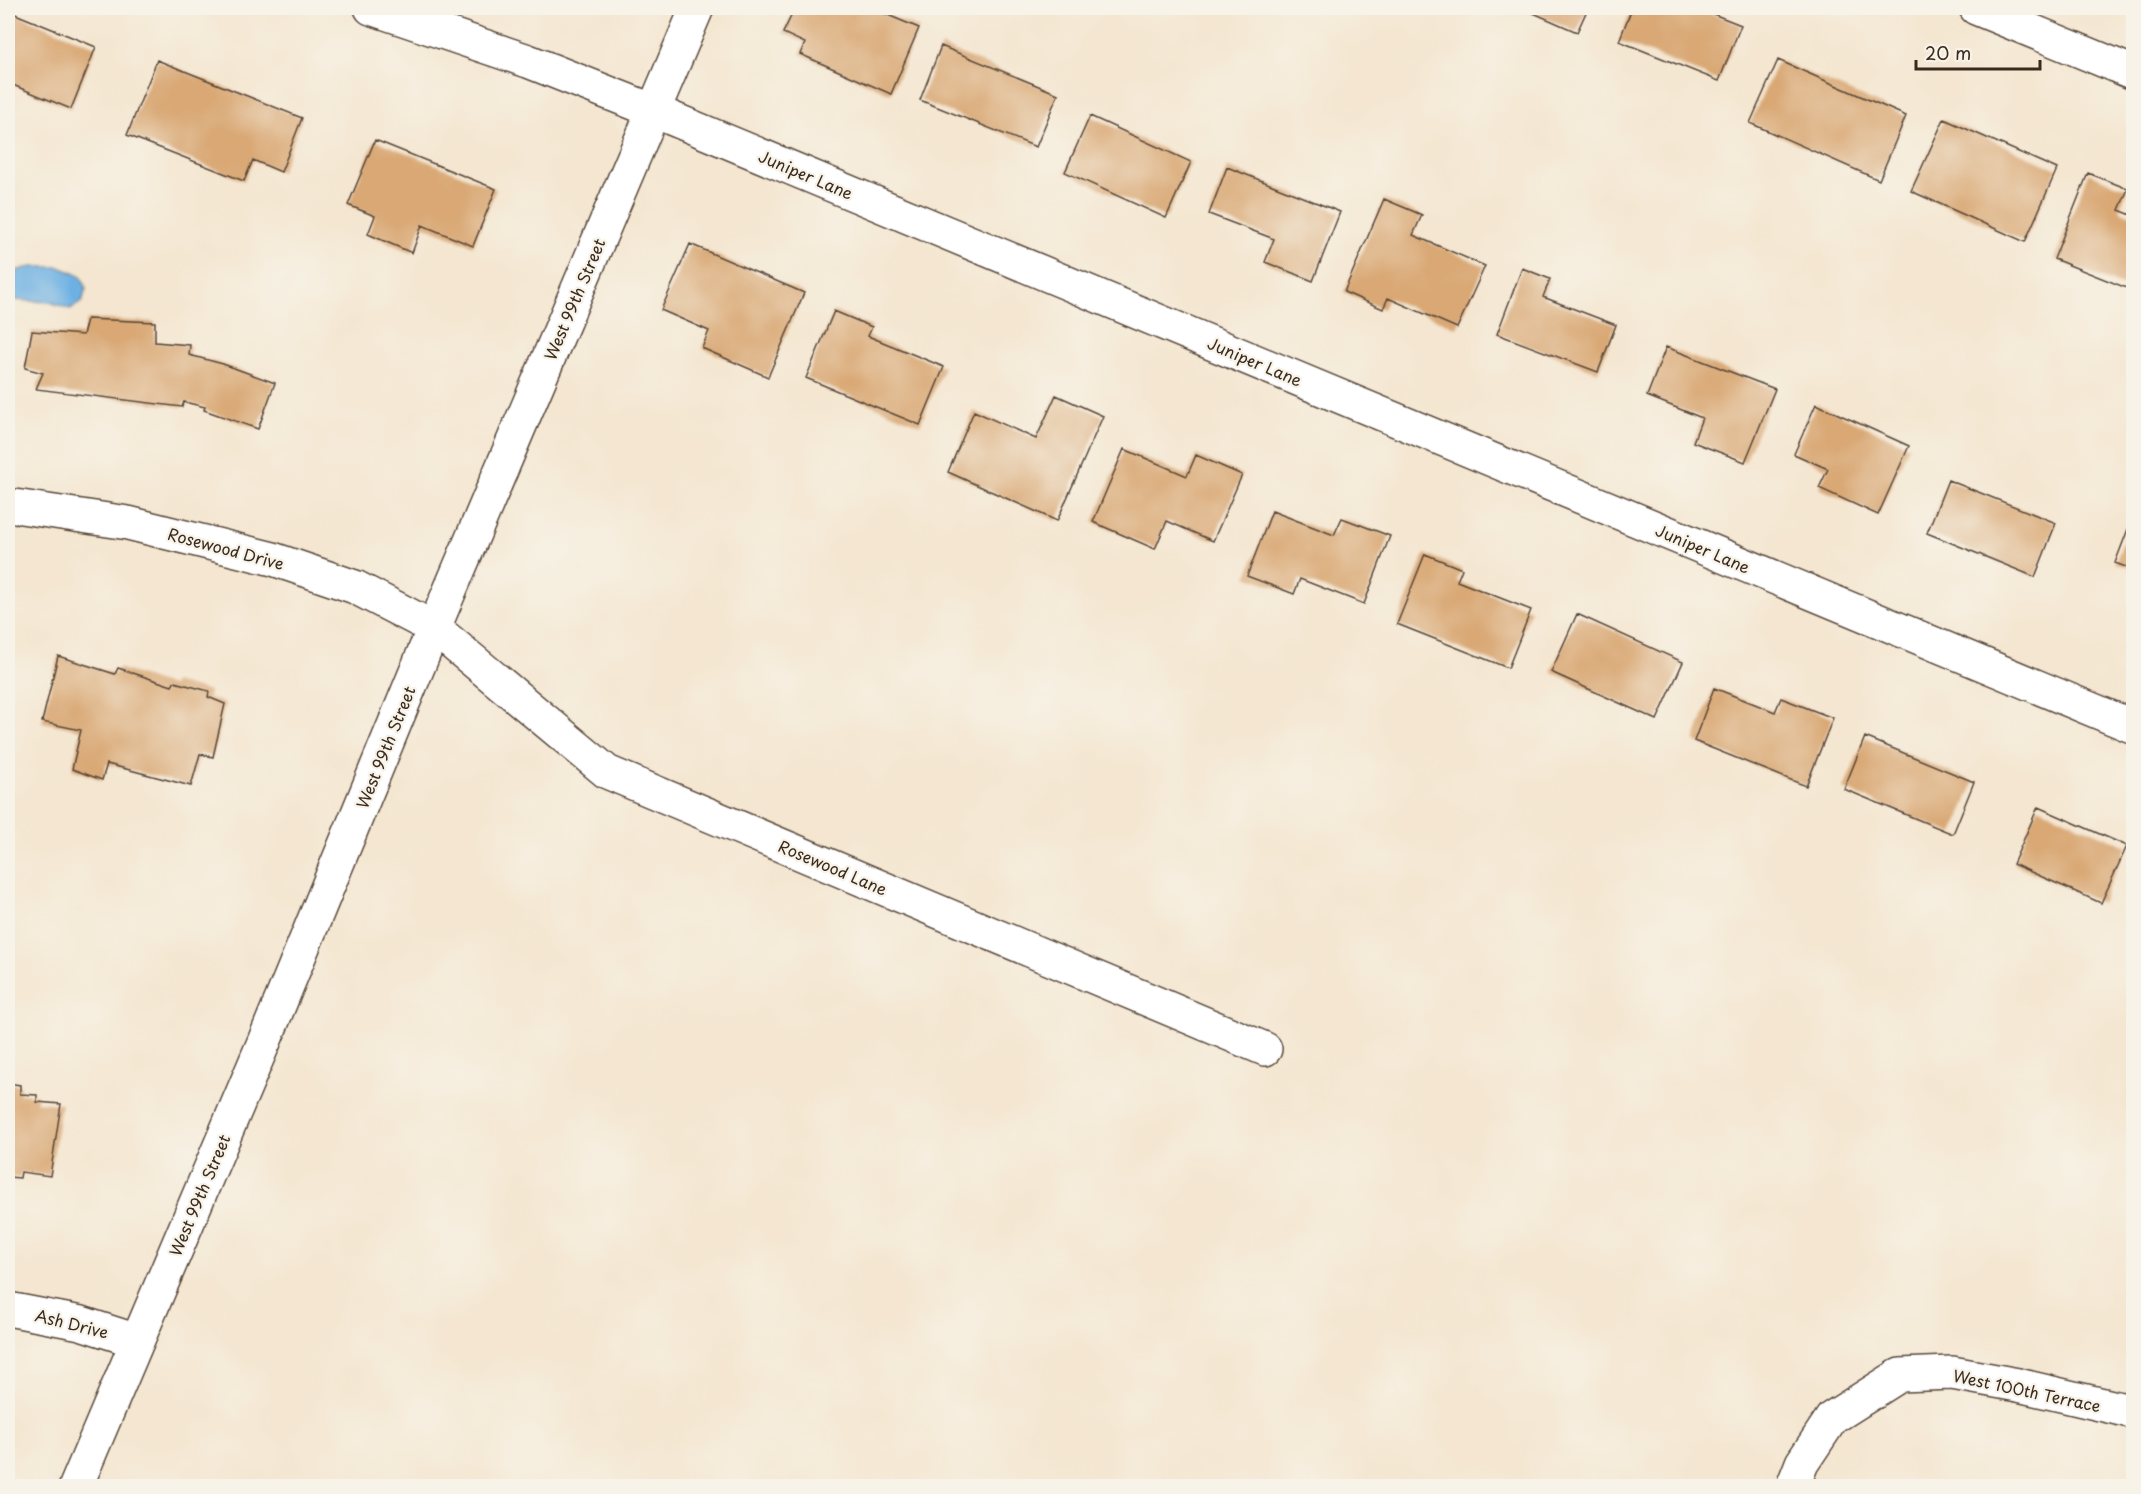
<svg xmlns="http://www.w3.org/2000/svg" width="2141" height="1494" viewBox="0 0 2141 1494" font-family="'Playpen Sans',sans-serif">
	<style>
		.water { fill: #6db1e3; stroke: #546e80; stroke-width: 1.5 }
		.building { fill: #d9a874 }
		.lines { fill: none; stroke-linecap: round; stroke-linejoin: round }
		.street-casing { stroke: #574639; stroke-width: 36 }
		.secondary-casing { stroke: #574639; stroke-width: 36 }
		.street { stroke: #fff; stroke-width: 33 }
		.secondary { stroke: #fff; stroke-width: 33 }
		.labels { text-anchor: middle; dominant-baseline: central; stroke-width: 4.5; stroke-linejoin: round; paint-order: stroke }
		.street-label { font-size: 16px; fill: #3b2a1e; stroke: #f7f3e8 }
	</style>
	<rect width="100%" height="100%" fill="#f7f3e8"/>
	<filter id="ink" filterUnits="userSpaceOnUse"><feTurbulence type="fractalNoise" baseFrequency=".0167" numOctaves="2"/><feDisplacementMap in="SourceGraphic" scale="12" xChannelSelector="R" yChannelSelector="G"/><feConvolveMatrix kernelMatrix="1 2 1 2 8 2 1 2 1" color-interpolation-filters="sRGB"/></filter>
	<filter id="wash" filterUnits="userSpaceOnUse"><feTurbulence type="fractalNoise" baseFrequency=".008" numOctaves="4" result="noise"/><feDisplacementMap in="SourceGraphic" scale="24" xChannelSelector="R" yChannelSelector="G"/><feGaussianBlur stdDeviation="1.35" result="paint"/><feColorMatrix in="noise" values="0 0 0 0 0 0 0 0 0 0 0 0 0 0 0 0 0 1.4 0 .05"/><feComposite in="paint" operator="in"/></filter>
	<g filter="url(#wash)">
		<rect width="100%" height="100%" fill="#f4e6d0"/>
		<path class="water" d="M 33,267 L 59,267 L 81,276 L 86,288 L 82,302 L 70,309 L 50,302 L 14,300 C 7,294 6,281 14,273 C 19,268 27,268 33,267 Z"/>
		<g id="blocks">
			<path class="building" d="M 795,8 L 871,8 L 919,28 L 891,94 L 800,54 L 805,43 L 783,33 Z
				M 1522,8 L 1588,8 L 1577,32 Z
				M 1632,8 L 1698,8 L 1741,25 L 1719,81 L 1619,41 Z
				M 8,11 L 96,47 L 71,109 L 8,83 Z
				M 941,46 L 1058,94 L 1036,147 L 920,100 Z
				M 157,60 L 302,118 L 281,172 L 253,160 L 244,181 L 127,135 Z
				M 1778,60 L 1906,116 L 1879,180 L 1750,123 Z
				M 1090,116 L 1191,162 L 1166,218 L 1065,172 Z
				M 1944,119 L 2057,169 L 2025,242 L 1911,191 Z
				M 375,140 L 496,189 L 473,246 L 422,225 L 412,253 L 368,234 L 375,216 L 348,205 Z
				M 1227,167 L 1340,212 L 1313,281 L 1265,262 L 1274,239 L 1209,214 Z
				M 2088,173 L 2128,189 L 2119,210 L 2134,216 L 2134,291 L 2054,259 Z
				M 1384,199 L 1422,215 L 1413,235 L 1485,266 L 1457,328 L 1388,298 L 1383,309 L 1344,292 Z
				M 690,244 L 804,293 L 768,377 L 702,348 L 709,331 L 661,310 Z
				M 1522,268 L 1550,279 L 1543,297 L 1616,325 L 1598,372 L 1497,334 Z
				M 834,311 L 872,327 L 868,336 L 944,367 L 920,425 L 806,378 Z
				M 87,319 L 155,322 L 155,342 L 190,345 L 189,355 L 223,364 L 275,383 L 258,429 L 204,410 L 205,407 L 184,402 L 182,407 L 36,389 L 43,373 L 25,368 L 32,331 L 83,335 Z
				M 1666,347 L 1775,389 L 1745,462 L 1693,442 L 1702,418 L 1647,396 Z
				M 1056,395 L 1103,416 L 1057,521 L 948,472 L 974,411 L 1036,439 Z
				M 1816,404 L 1909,446 L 1878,515 L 1819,488 L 1828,469 L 1794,454 Z
				M 1124,449 L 1187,476 L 1196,455 L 1242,475 L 1213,541 L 1167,521 L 1155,549 L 1093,522 Z
				M 1948,480 L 2056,523 L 2035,577 L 1927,533 Z
				M 1272,511 L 1334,535 L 1342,518 L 1390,536 L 1364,604 L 1300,579 L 1294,594 L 1247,576 Z
				M 2133,516 L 2134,516 L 2134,570 L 2115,563 Z
				M 1425,554 L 1462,569 L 1457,581 L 1531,610 L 1508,668 L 1397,624 Z
				M 1577,614 L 1683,662 L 1657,720 L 1551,672 Z
				M 58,656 L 115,674 L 118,668 L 172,686 L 174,682 L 209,691 L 208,697 L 225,704 L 213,757 L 200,754 L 191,786 L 107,764 L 102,780 L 72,769 L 81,730 L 42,722 Z
				M 1714,688 L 1775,712 L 1781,698 L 1833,718 L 1806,786 L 1694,741 Z
				M 1865,737 L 1974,782 L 1953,834 L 1844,789 Z
				M 2038,807 L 2127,846 L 2101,903 L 2013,864 Z
				M 8,1083 L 20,1085 L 20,1094 L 37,1095 L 37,1102 L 61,1104 L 50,1176 L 21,1172 L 20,1178 L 8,1177 Z"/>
		</g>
	</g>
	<g filter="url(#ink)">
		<use href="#blocks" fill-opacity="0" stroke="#574639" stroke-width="1.5"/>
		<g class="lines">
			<g class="street-casing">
				<path id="street" d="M 371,8 L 528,61 L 654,111 L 2134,727
					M 1976,8 L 2134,73
					M 8,505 L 128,523 L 273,559 L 355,587 L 434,628 L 607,772 L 1265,1049
					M 8,1309 L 81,1323 L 137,1341
					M 1793,1486 L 1802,1463 L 1832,1418 L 1900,1375 L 1952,1373 L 2018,1385 L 2134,1412"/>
			</g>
			<g class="secondary-casing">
				<path id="secondary" d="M 76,1486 L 264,1042 L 434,628 L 697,8"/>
			</g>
			<use href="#street" class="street"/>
			<use href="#secondary" class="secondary"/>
		</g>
	</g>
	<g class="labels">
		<g class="street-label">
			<text transform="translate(806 174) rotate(23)">Juniper Lane</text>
			<text transform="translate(574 299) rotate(-67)">West 99th Street</text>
			<text transform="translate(1255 361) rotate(23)">Juniper Lane</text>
			<text transform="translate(226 548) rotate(15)">Rosewood Drive</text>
			<text transform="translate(1703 548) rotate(23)">Juniper Lane</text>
			<text transform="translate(385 747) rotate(-68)">West 99th Street</text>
			<text transform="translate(833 867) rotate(23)">Rosewood Lane</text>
			<text transform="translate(199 1195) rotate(-67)">West 99th Street</text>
			<text transform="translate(72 1323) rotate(14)">Ash Drive</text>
			<text transform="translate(2027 1390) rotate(12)">West 100th Terrace</text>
		</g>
	</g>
	<rect width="2141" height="1494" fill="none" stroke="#f7f3e8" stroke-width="30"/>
	<path d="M1916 60v9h124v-9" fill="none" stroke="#3b2a1e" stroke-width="3"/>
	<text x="1925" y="60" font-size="18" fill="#3b2a1e" stroke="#f7f3e8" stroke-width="4.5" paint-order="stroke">20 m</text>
</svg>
